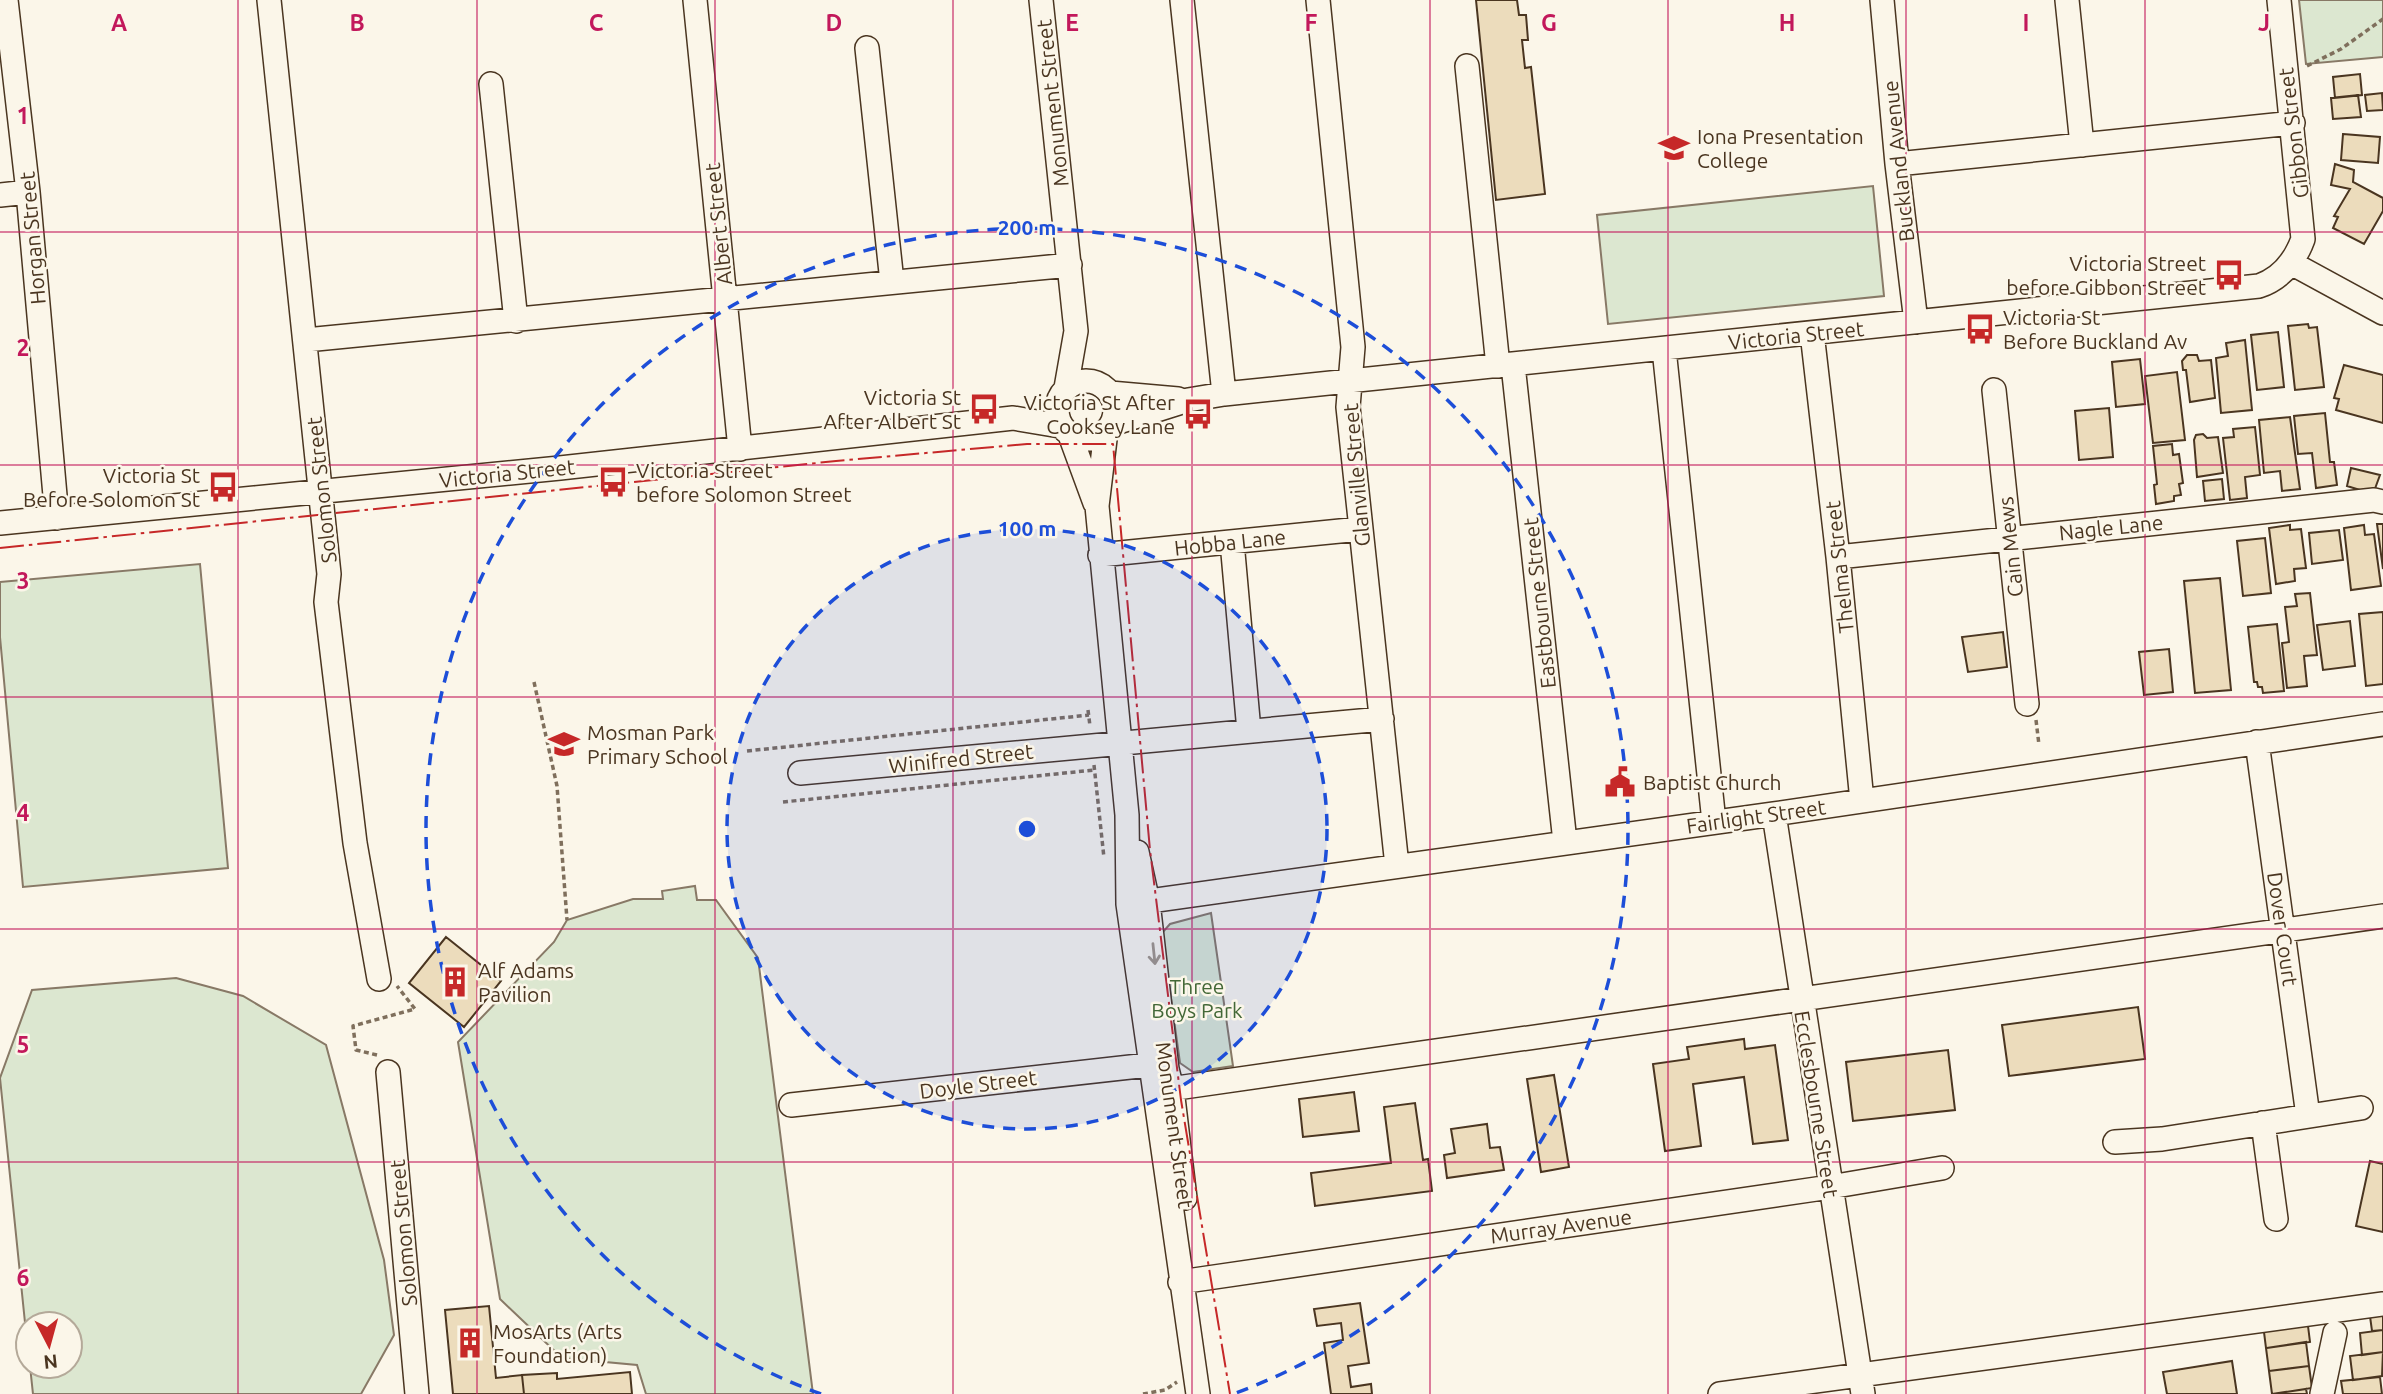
<svg xmlns="http://www.w3.org/2000/svg" width="2383" height="1394" viewBox="0 0 2383 1394" font-family="Ubuntu,sans-serif">
	<style>
		.green { fill: #dce7d0; stroke: #887966; stroke-width: 2 }
		.building { fill: #ecdcbc; stroke: #4a3520; stroke-width: 2 }
		.lines { fill: none; stroke-linecap: round; stroke-linejoin: round }
		.minor-casing { stroke: #4a3520; stroke-width: 26 }
		.path { stroke: #7f6f5c; stroke-width: 3.5; stroke-dasharray: 5 3.5; stroke-linecap: butt }
		.minor { stroke: #fbf6e9; stroke-width: 23 }
		.power { stroke: #c62828; stroke-width: 2; stroke-dasharray: 24 5 3.5 5; stroke-linecap: butt }
		.oneway { stroke: #a29684 }
		.grid { fill: none; stroke: #c2185b; stroke-width: 2; stroke-opacity: 0.55 }
		.ring { fill: none; stroke: #1d4ed8; stroke-width: 3.5; stroke-dasharray: 12 9 }
		.labels { text-anchor: middle; dominant-baseline: central; stroke-width: 5; stroke-linejoin: round; paint-order: stroke }
		.street-label { font-size: 21px; fill: #4a3520; stroke: #fbf6e9 }
		.poi-label { font-size: 21px; fill: #4a3520; stroke: #fbf6e9; text-anchor: start }
		.park-label { font-size: 21px; fill: #436837; stroke: #fbf6e9 }
		.grid-label { font-size: 23px; text-anchor: middle; font-weight: bold; fill: #c2185b; stroke: #fbf6e9; stroke-width: 5; stroke-linejoin: round; paint-order: stroke }
		.centre { fill: #1d4ed8; stroke: #fbf6e9; stroke-width: 3.5 }
		.ring-label { font-size: 21px; text-anchor: middle; font-weight: bold; fill: #1d4ed8; stroke: #fbf6e9; stroke-width: 5; stroke-linejoin: round; paint-order: stroke }
	</style>
	<rect width="100%" height="100%" fill="#fbf6e9"/>
	<path class="green" d="M 2299,0 L 2383,0 L 2383,57 L 2306,64 Z
		M 1873,186 L 1884,296 L 1608,324 L 1597,215 Z
		M 200,564 L 228,868 L 23,887 L 0,637 L 0,582 Z
		M 695,886 L 697,900 L 716,900 L 758,958 L 813,1394 L 646,1394 L 637,1365 L 562,1358 L 500,1299 L 458,1042 L 554,942 L 567,920 L 633,899 L 663,899 L 662,891 Z
		M 1211,913 L 1233,1066 L 1193,1072 L 1180,1063 L 1162,933 L 1170,924 Z
		M 176,978 L 243,996 L 326,1045 L 384,1260 L 394,1335 L 361,1394 L 33,1394 L 30,1366 L 70,1366 L 70,1324 L 28,1324 L 28,1352 L 0,1078 L 32,990 Z"/>
	<path class="building" d="M 1476,0 L 1517,0 L 1519,15 L 1526,15 L 1528,40 L 1522,40 L 1525,68 L 1531,67 L 1545,194 L 1496,200 Z
		M 2360,74 L 2362,95 L 2335,98 L 2333,77 Z
		M 2382,93 L 2383,110 L 2367,111 L 2365,95 Z
		M 2358,95 L 2361,117 L 2333,119 L 2331,98 Z
		M 2343,134 L 2380,137 L 2378,163 L 2341,160 Z
		M 2335,164 L 2354,170 L 2353,182 L 2383,198 L 2383,211 L 2364,244 L 2333,228 L 2338,217 L 2334,216 L 2350,189 L 2331,185 Z
		M 2308,324 L 2309,328 L 2317,327 L 2324,387 L 2295,390 L 2288,326 Z
		M 2278,332 L 2284,387 L 2257,390 L 2251,335 Z
		M 2245,340 L 2252,410 L 2221,413 L 2216,358 L 2228,356 L 2226,343 Z
		M 2187,355 L 2197,355 L 2199,361 L 2211,360 L 2215,398 L 2190,402 L 2186,370 L 2183,370 L 2182,361 Z
		M 2140,359 L 2145,404 L 2116,407 L 2112,362 Z
		M 2344,365 L 2383,375 L 2383,423 L 2336,410 L 2339,399 L 2334,398 Z
		M 2177,372 L 2185,440 L 2153,443 L 2145,376 Z
		M 2109,408 L 2113,457 L 2079,460 L 2075,411 Z
		M 2325,413 L 2330,462 L 2334,462 L 2337,485 L 2316,488 L 2312,453 L 2298,454 L 2294,416 Z
		M 2290,417 L 2300,489 L 2282,491 L 2280,471 L 2264,473 L 2259,420 Z
		M 2255,427 L 2260,475 L 2245,477 L 2247,498 L 2230,500 L 2223,438 L 2234,437 L 2233,429 Z
		M 2203,434 L 2207,438 L 2218,437 L 2223,473 L 2197,477 L 2194,440 L 2196,435 Z
		M 2172,444 L 2173,455 L 2179,454 L 2183,483 L 2179,484 L 2181,495 L 2174,496 L 2174,501 L 2156,504 L 2154,485 L 2157,484 L 2153,446 Z
		M 2351,468 L 2380,475 L 2373,494 L 2347,486 Z
		M 2222,479 L 2224,499 L 2205,501 L 2203,481 Z
		M 2377,524 L 2383,524 L 2383,569 Z
		M 2290,525 L 2290,530 L 2301,529 L 2306,568 L 2294,569 L 2295,581 L 2276,584 L 2269,528 Z
		M 2364,525 L 2365,535 L 2374,534 L 2381,586 L 2351,590 L 2344,528 Z
		M 2339,530 L 2343,560 L 2312,564 L 2309,533 Z
		M 2265,538 L 2271,593 L 2243,596 L 2237,541 Z
		M 2220,578 L 2231,690 L 2195,693 L 2184,581 Z
		M 2310,593 L 2317,655 L 2304,656 L 2307,686 L 2287,688 L 2282,643 L 2289,642 L 2285,607 L 2297,606 L 2295,594 Z
		M 2383,612 L 2383,684 L 2366,686 L 2359,614 Z
		M 2350,621 L 2355,666 L 2323,670 L 2317,625 Z
		M 2277,624 L 2284,691 L 2263,693 L 2262,687 L 2258,687 L 2257,682 L 2254,682 L 2248,627 Z
		M 2003,632 L 2007,667 L 1968,672 L 1962,637 Z
		M 2169,649 L 2173,692 L 2144,695 L 2139,652 Z
		M 446,937 L 501,981 L 464,1027 L 409,983 Z
		M 2138,1007 L 2145,1059 L 2009,1076 L 2002,1025 Z
		M 1744,1039 L 1745,1049 L 1775,1045 L 1788,1140 L 1753,1144 L 1744,1077 L 1693,1084 L 1701,1146 L 1665,1151 L 1653,1064 L 1689,1059 L 1687,1047 Z
		M 1948,1050 L 1955,1110 L 1853,1121 L 1846,1062 Z
		M 1554,1075 L 1569,1167 L 1541,1172 L 1527,1079 Z
		M 1354,1092 L 1359,1131 L 1303,1137 L 1299,1099 Z
		M 1415,1103 L 1423,1160 L 1428,1159 L 1432,1191 L 1315,1206 L 1311,1173 L 1391,1163 L 1384,1107 Z
		M 1487,1124 L 1490,1148 L 1500,1147 L 1504,1170 L 1447,1178 L 1444,1155 L 1455,1153 L 1451,1129 Z
		M 2370,1161 L 2383,1164 L 2383,1232 L 2356,1226 Z
		M 1360,1303 L 1369,1363 L 1348,1366 L 1351,1387 L 1371,1384 L 1372,1394 L 1331,1394 L 1324,1343 L 1343,1340 L 1341,1323 L 1317,1326 L 1314,1309 Z
		M 489,1306 L 496,1378 L 522,1375 L 524,1394 L 453,1394 L 445,1310 Z
		M 2383,1307 L 2383,1330 L 2372,1331 L 2369,1309 Z
		M 2307,1318 L 2310,1342 L 2266,1348 L 2263,1324 Z
		M 2383,1330 L 2383,1352 L 2362,1355 L 2360,1333 Z
		M 2306,1342 L 2309,1366 L 2269,1371 L 2266,1348 Z
		M 2383,1352 L 2382,1376 L 2353,1380 L 2350,1356 Z
		M 2232,1361 L 2237,1394 L 2167,1394 L 2163,1372 Z
		M 2309,1366 L 2312,1388 L 2272,1394 L 2269,1371 Z
		M 630,1372 L 632,1394 L 524,1394 L 522,1375 L 557,1373 L 557,1379 Z
		M 2380,1377 L 2382,1394 L 2343,1394 L 2341,1381 Z
		M 2306,1389 L 2307,1394 L 2272,1394 Z"/>
	<g class="lines">
		<g class="minor-casing">
			<path id="minor" d="M 6,0 L 28,192 L 57,518
				M 269,0 L 329,574 L 326,602 L 355,843 L 379,979
				M 695,0 L 740,449
				M 1041,0 L 1076,331 L 1066,388
				M 1182,0 L 1224,394
				M 1318,0 L 1353,347 L 1348,407 L 1397,866
				M 1882,0 L 1897,164 L 1916,322
				M 2067,0 L 2082,145
				M 867,48 L 892,282
				M 1467,66 L 1498,366
				M 491,84 L 516,321
				M 1897,164 L 2293,123
				M 0,195 L 28,192
				M 2291,263 L 2383,313
				M 1812,333 L 1838,557 L 1862,801
				M 306,340 L 1070,265
				M 1664,349 L 1714,822
				M 1513,365 L 1565,842
				M1057 410a29 29 0 1 1 58 0a29 29 0 1 1-58 0Z
				M 1994,390 L 2027,704
				M 1110,393 L 1178,399
				M 1112,424 L 1188,400 L 1224,394 L 2259,286 C 2282,278 2295,261 2303,239 L 2279,0
				M 1106,431 L 1097,506 L 1127,815 L 1128,904 L 1198,1394
				M 1070,435 L 1095,503
				M 0,523 L 560,468 L 1013,418 L 1060,426
				M 1232,542 L 1249,731
				M 1100,555 L 1360,529
				M 1838,557 L 2374,500 L 2383,502
				M 2257,742 L 2308,1116
				M 800,773 L 1382,719
				M 1774,814 L 1863,1394
				M 1137,852 L 1148,902 L 1167,1069 L 1172,1089 L 1185,1198
				M 1128,904 L 1774,814 L 2383,724
				M 388,1072 L 417,1394
				M 1156,1091 L 2383,916
				M 791,1105 L 1166,1063
				M 2263,1123 L 2276,1219
				M 2115,1142 L 2162,1139 L 2361,1108
				M 1180,1282 L 1830,1187 L 1942,1168
				M 1720,1394 L 2383,1304
				M 2322,1394 L 2335,1333"/>
		</g>
		<path class="path" d="M 2307,66 L 2341,49 L 2383,19
			M 534,682 L 557,786 L 567,920
			M 1088,710 L 1090,726
			M 2036,720 L 2039,745
			M 747,751 L 1089,715
			M 1094,765 L 1104,858
			M 783,802 L 1094,770
			M 377,1055 L 356,1050 L 353,1026 L 415,1009 L 397,986
			M 1143,1394 L 1165,1390 L 1177,1382"/>
		<use href="#minor" class="minor"/>
		<path class="power" d="M 0,548 L 836,461 L 1027,444 L 1113,444 L 1150,850 L 1181,1100 L 1230,1394"/>
	</g>
	<defs><path id="oneway-shaft" d="M-6 0H5M1.5-3L5.5 0L1.5 3" fill="none" stroke-width="1.6" stroke-linecap="round" stroke-linejoin="round" transform="scale(1.75)"/></defs>
	<use class="oneway" href="#oneway-shaft" transform="translate(1154 954) rotate(84)"/>
	<path class="grid" d="M 238,0 L 238,1394M 477,0 L 477,1394M 715,0 L 715,1394M 953,0 L 953,1394M 1192,0 L 1192,1394M 1430,0 L 1430,1394M 1668,0 L 1668,1394M 1906,0 L 1906,1394M 2145,0 L 2145,1394M 0,232 L 2383,232M 0,465 L 2383,465M 0,697 L 2383,697M 0,929 L 2383,929M 0,1162 L 2383,1162"/>
	<circle cx="1027" cy="829" r="300" fill="#1d4ed8" fill-opacity=".12"/>
	<g class="ring">
		<circle cx="1027" cy="829" r="300"/>
		<path d="M821 1394A601 601 0 1 1 1233 1394"/>
	</g>
	<defs>
		<g id="school-bare" transform="scale(2.415)"><path d="M0-5L7-2L0 1L-7-2ZM-4 1L0 2.5L4 1V4Q0 6-4 4Z" fill="#c62828" stroke="#fbf6e9" stroke-width="2.5" paint-order="stroke"/></g>
		<g id="bus-bare" transform="scale(2.415)"><path d="M-5-6H5V4H4V6H2V4H-2V6H-4V4H-5ZM-3.5-4V0h7V-4ZM-3.5 1.2v1.5H-2V1.2ZM2 1.2v1.5H3.5V1.2Z" fill="#c62828" stroke="#fbf6e9" stroke-width="2.5" paint-order="stroke"/></g>
		<g id="civic-bare" transform="scale(2.415)"><path d="M-.6-6.5H3V-4.5H.6V-3L4-1V1h2V6H-6V1h2V-1L-.6-3ZM-1.2 2.5V6h2.4V2.5Z" fill="#c62828" stroke="#fbf6e9" stroke-width="2.5" paint-order="stroke"/></g>
		<g id="building-bare" transform="scale(2.415)"><path d="M-4-6H4V6H1V3H-1V6H-4ZM-2.5-4.3h1.7v1.8h-1.7ZM.8-4.3h1.7v1.8H.8ZM-2.5-1h1.7V.8h-1.7ZM.8-1h1.7V.8H.8Z" fill="#c62828" stroke="#fbf6e9" stroke-width="2.5" paint-order="stroke"/></g>
	</defs>
	<g fill-rule="evenodd">
		<use href="#school-bare" x="1674" y="148"/>
		<use href="#bus-bare" x="2229" y="275"/>
		<use href="#bus-bare" x="1980" y="329"/>
		<use href="#bus-bare" x="984" y="409"/>
		<use href="#bus-bare" x="1198" y="414"/>
		<use href="#bus-bare" x="613" y="482"/>
		<use href="#bus-bare" x="223" y="487"/>
		<use href="#school-bare" x="564" y="744"/>
		<use href="#civic-bare" x="1620" y="782"/>
		<use href="#building-bare" x="455" y="982"/>
		<use href="#building-bare" x="470" y="1343"/>
	</g>
	<g class="labels">
		<g class="street-label">
			<text transform="translate(1052 103) rotate(-96)">Monument Street</text>
			<text transform="translate(2293 133) rotate(-97)">Gibbon Street</text>
			<text transform="translate(1898 161) rotate(-96)">Buckland Avenue</text>
			<text transform="translate(718 224) rotate(-96)">Albert Street</text>
			<text transform="translate(32 238) rotate(-95)">Horgan Street</text>
			<text transform="translate(1796 335) rotate(-6)">Victoria Street</text>
			<text transform="translate(507 473) rotate(-6)">Victoria Street</text>
			<text transform="translate(1356 475) rotate(-95)">Glanville Street</text>
			<text transform="translate(321 490) rotate(-96)">Solomon Street</text>
			<text transform="translate(2111 527) rotate(-6)">Nagle Lane</text>
			<text transform="translate(1230 542) rotate(-6)">Hobba Lane</text>
			<text transform="translate(2010 547) rotate(-96)">Cain Mews</text>
			<text transform="translate(1839 567) rotate(-96)">Thelma Street</text>
			<text transform="translate(1539 603) rotate(-96)">Eastbourne Street</text>
			<text transform="translate(961 758) rotate(-6)">Winifred Street</text>
			<text transform="translate(1756 816) rotate(-8)">Fairlight Street</text>
			<text transform="translate(2283 929) rotate(82)">Dover Court</text>
			<text transform="translate(978 1084) rotate(-7)">Doyle Street</text>
			<text transform="translate(1817 1104) rotate(81)">Ecclesbourne Street</text>
			<text transform="translate(1175 1125) rotate(82)">Monument Street</text>
			<text transform="translate(1561 1226) rotate(-8)">Murray Avenue</text>
			<text transform="translate(403 1233) rotate(-95)">Solomon Street</text>
		</g>
		<g class="poi-label">
			<text x="1697" y="136">Iona Presentation<tspan x="1697" dy="24">College</tspan></text>
			<text x="2206" y="263" text-anchor="end">Victoria Street<tspan x="2206" dy="24">before Gibbon Street</tspan></text>
			<text x="2003" y="317">Victoria St<tspan x="2003" dy="24">Before Buckland Av</tspan></text>
			<text x="961" y="397" text-anchor="end">Victoria St<tspan x="961" dy="24">After Albert St</tspan></text>
			<text x="1175" y="402" text-anchor="end">Victoria St After<tspan x="1175" dy="24">Cooksey Lane</tspan></text>
			<text x="636" y="470">Victoria Street<tspan x="636" dy="24">before Solomon Street</tspan></text>
			<text x="200" y="475" text-anchor="end">Victoria St<tspan x="200" dy="24">Before Solomon St</tspan></text>
			<text x="587" y="732">Mosman Park<tspan x="587" dy="24">Primary School</tspan></text>
			<text x="1643" y="782">Baptist Church</text>
			<text x="478" y="970">Alf Adams<tspan x="478" dy="24">Pavilion</tspan></text>
			<text x="493" y="1331">MosArts (Arts<tspan x="493" dy="24">Foundation)</tspan></text>
		</g>
		<g class="park-label">
			<text x="1197" y="986">Three<tspan x="1197" dy="24">Boys Park</tspan></text>
		</g>
	</g>
	<g class="grid-label">
		<text x="119" y="31">A</text>
		<text x="357" y="31">B</text>
		<text x="596" y="31">C</text>
		<text x="834" y="31">D</text>
		<text x="1072" y="31">E</text>
		<text x="1311" y="31">F</text>
		<text x="1549" y="31">G</text>
		<text x="1787" y="31">H</text>
		<text x="2026" y="31">I</text>
		<text x="2264" y="31">J</text>
		<text x="23" y="124">1</text>
		<text x="23" y="356">2</text>
		<text x="23" y="589">3</text>
		<text x="23" y="821">4</text>
		<text x="23" y="1053">5</text>
		<text x="23" y="1286">6</text>
	</g>
	<circle cx="1027" cy="829" r="10" class="centre"/>
	<g class="ring-label">
		<text x="1027" y="235">200 m</text>
		<text x="1027" y="536">100 m</text>
	</g>
	<g transform="translate(49 1345) rotate(174)"><circle r="33" fill="#fbf6e9" stroke="#b4a999" stroke-width="2"/>
	<path d="M0-5L12 26L0 18L-12 26Z" fill="#c62828"/>
	<text y="-10" font-size="19" font-weight="bold" text-anchor="middle" fill="#4a3520">N</text>
	</g>
</svg>
